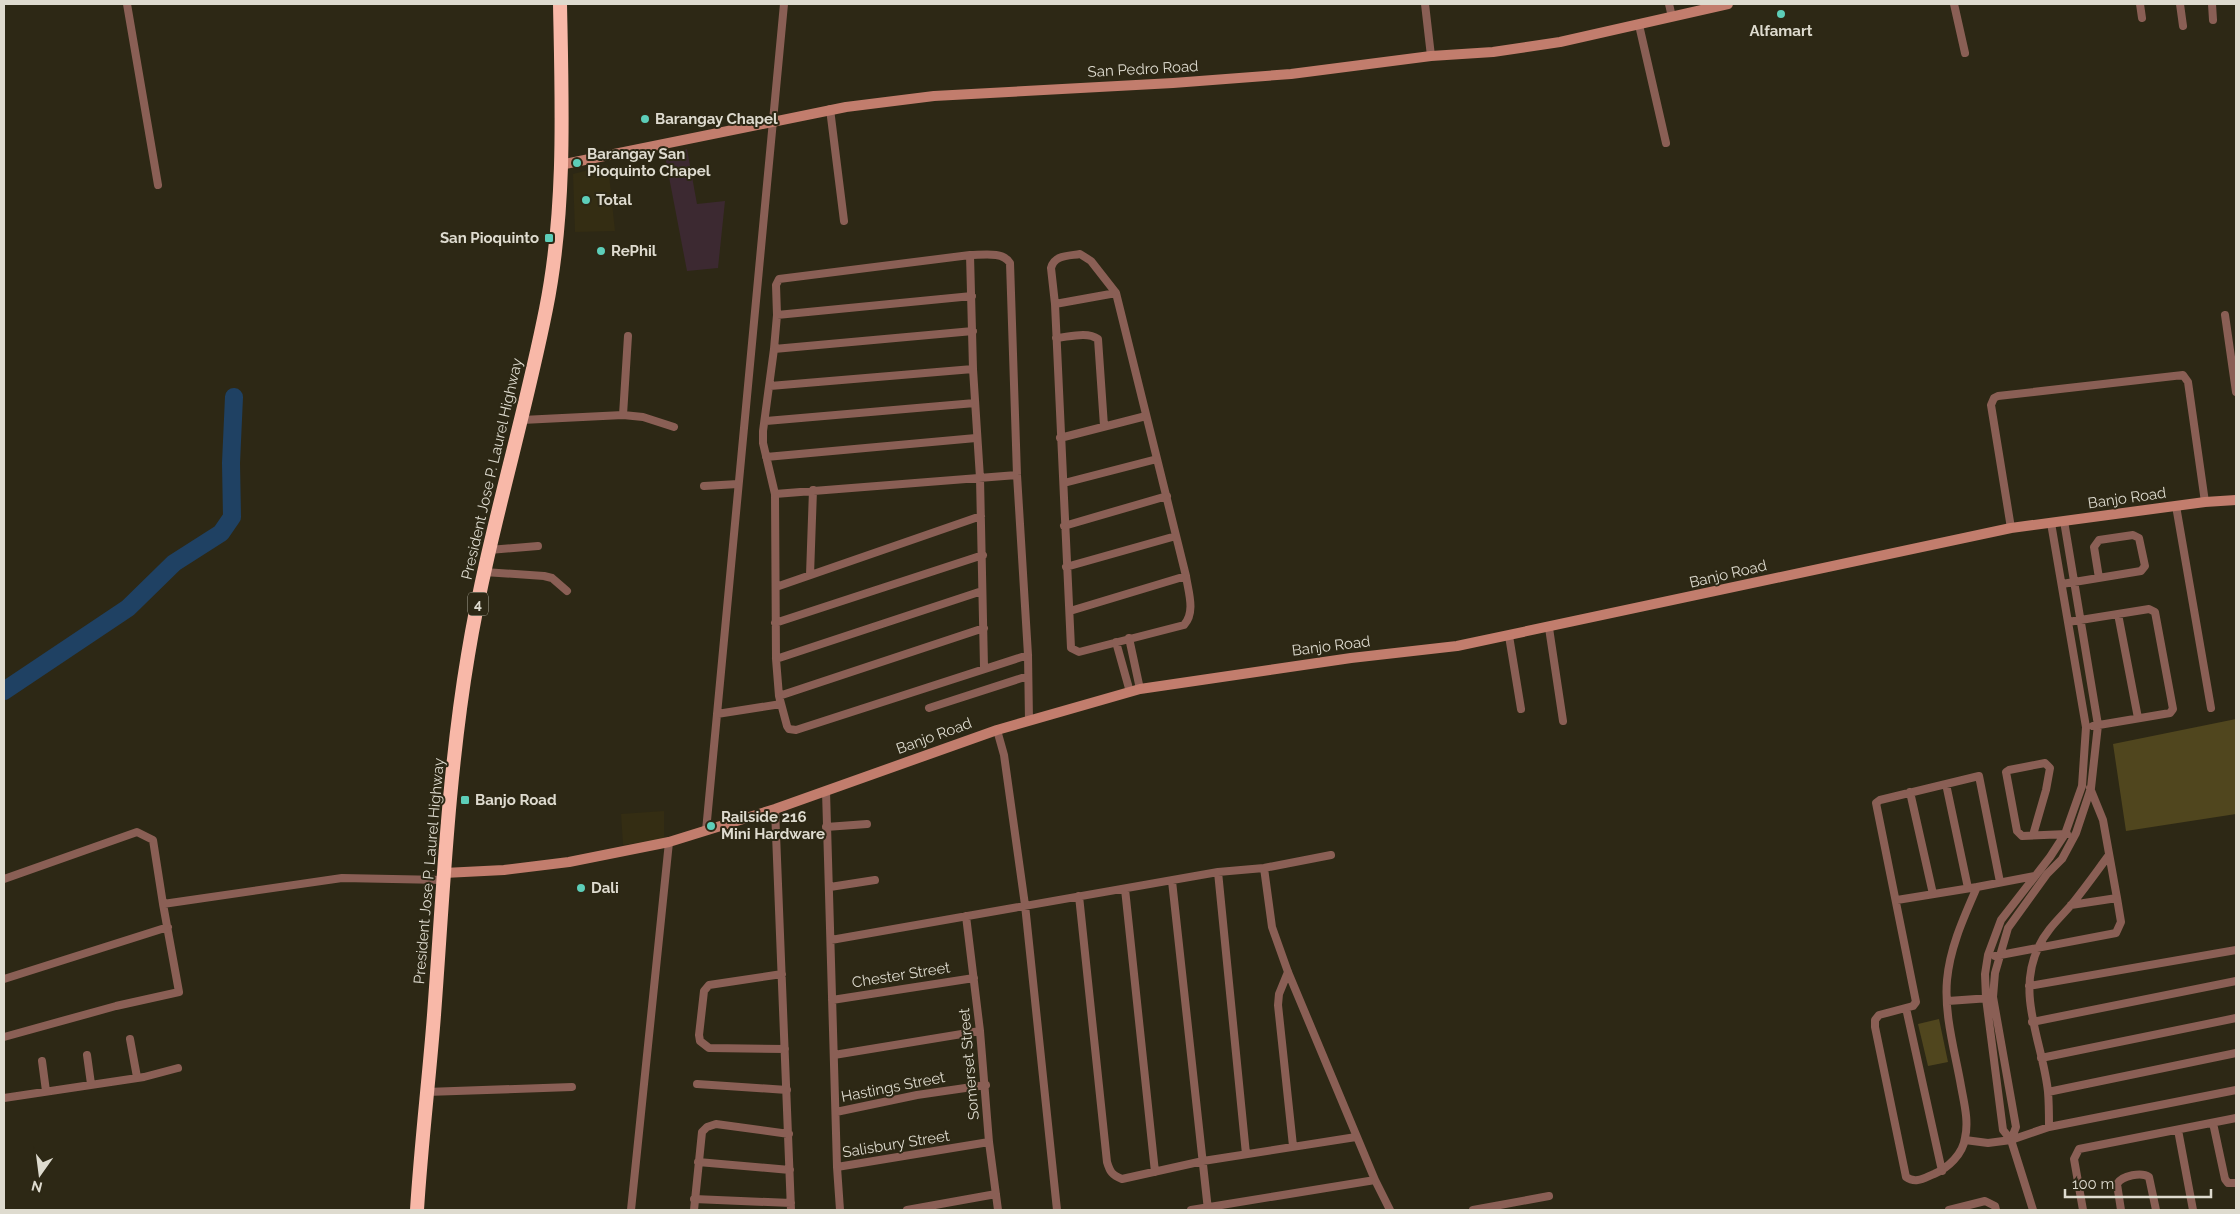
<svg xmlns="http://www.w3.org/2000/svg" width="2240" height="1214" viewBox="0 0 2240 1214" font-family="Raleway,sans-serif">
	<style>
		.built { fill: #342d13 }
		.industrial { fill: #3c2931 }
		.green { fill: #50461e }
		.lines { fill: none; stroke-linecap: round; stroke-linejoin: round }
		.river { stroke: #1f4163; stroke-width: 18 }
		.street { stroke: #8a5f55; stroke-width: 8 }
		.secondary { stroke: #c27d6d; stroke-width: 10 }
		.highway { stroke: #f8b8a8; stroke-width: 14 }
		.poi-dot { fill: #5dceb9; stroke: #2d2815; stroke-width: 2 }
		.labels { text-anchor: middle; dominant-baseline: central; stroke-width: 4; stroke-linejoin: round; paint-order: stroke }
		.shield { fill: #2d2815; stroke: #a9a597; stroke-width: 1 }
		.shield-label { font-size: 14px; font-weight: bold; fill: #dedbcf }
		.poi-label { font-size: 15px; font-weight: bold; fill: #dedbcf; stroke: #2d2815; text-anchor: start }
		.street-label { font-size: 15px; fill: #dedbcf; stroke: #2d2815 }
	</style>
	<rect width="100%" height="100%" fill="#2d2815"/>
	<path class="built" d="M 608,165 L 615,231 L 575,232 L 573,174 Z
		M 664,811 L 664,839 L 623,845 L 621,814 Z"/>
	<path class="industrial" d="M 687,149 L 697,204 L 725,201 L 718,268 L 687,271 L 665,156 Z"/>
	<path class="green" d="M 2236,719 L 2236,814 L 2126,831 L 2113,744 Z
		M 1939,1019 L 1948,1062 L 1928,1066 L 1918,1024 Z"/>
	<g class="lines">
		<path class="river" d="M 4,691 L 128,608 L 174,563 L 221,533 L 232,517 L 231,463 L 234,397"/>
		<path class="street" d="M 127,4 L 158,185
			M 1425,4 L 1431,56
			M 1669,4 L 1672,17
			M 1954,4 L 1965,53
			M 2140,4 L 2142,18
			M 2180,4 L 2183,26
			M 2212,4 L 2213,20
			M 1639,25 L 1666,143
			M 830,109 L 844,221
			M 1080,254 L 1091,261 L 1116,293 L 1186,576 C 1188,591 1196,612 1184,625 L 1079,652 L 1071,648 L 1055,304 L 1051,268 C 1054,255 1068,256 1080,254 Z
			M 970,255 L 973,369 L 980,478 L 984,667
			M 1055,304 L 1116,293
			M 777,315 L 972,296
			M 2225,315 L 2236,392
			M 1056,338 C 1069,337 1087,331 1098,339 L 1104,426
			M 774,349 L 973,331
			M 770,386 L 973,369
			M 623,415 L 628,336
			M 522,420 L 623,415 L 643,417 L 674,427
			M 766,421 L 975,403
			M 1060,438 L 1146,416
			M 766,457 L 976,438
			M 1064,483 L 1157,459
			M 704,486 L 738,484
			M 775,494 L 1017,475
			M 2176,506 L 2211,708
			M 1064,526 L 1167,496
			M 2011,528 L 1991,405 L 1994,398 L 1998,396 L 2183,375 L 2188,382 L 2205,502
			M 489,550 L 538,546
			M 1066,567 L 1176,536
			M 484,572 L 544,576 L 552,578 L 567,591
			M 810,575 L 813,490
			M 2062,584 L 2141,571 L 2145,566 L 2139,538 L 2133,535 L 2099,540 L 2094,547 L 2099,578
			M 776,587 L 981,516
			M 1070,611 L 1186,576
			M 2118,614 L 2138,718
			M 2068,622 L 2149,609 L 2155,612 L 2173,709 L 2170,713 L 2093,726
			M 775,623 L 983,555
			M 1549,628 L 1563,721
			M 1509,636 L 1521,709
			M 1129,638 L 1140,689
			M 1116,642 L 1130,692
			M 1028,655 L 796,730 L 789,729 L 787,726 L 779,696 L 776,659 L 775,494 L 763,443 L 763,431 L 774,349 L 777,315 L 776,285 L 779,279 L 970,255 C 982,255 1003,251 1010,263 L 1017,475 L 1028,655 L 1029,721
			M 776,659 L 982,591
			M 779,696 L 984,628
			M 929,708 L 1028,676
			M 717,714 L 781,704
			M 997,730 L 1004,755 L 1025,905 L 1057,1210
			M 1946,784 L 1968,888
			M 826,791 L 837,1167 L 840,1210
			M 1910,792 L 1933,894
			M 775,809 L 791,1210
			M 826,827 L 867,824
			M 706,831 L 784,4
			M 2033,835 L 2046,790 L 2050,768 L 2045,763 L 2009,770 L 2006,772 L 2017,831 L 2022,836 L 2067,834
			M 1264,868 L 1272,927 L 1288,972 L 1375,1180 L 1390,1210
			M 1218,872 L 1246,1154
			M 4,879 L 137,832 L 153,840 L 163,904 L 342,878 L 443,880
			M 1172,881 L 1208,1210
			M 830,887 L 875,880
			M 1977,887 L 2035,876
			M 1125,889 L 1155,1172
			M 1079,896 L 1107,1162 C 1110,1172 1112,1175 1122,1179 L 1203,1161 L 1356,1137
			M 1897,900 L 1977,887 C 1964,917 1950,947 1947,980 C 1944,1015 1955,1052 1961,1086 C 1964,1103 1969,1121 1965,1138 C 1963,1154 1948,1168 1934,1174 C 1924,1178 1916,1184 1906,1177 L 1875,1027 L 1875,1020 L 1879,1015 L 1913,1006 L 1916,1002 L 1876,803 L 1880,800 L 1979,776 L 2000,882
			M 2071,905 L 2117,898
			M 966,916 L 980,1031 L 989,1142 L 998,1210
			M 831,940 L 1218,872 L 1264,868 L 1331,855
			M 1995,956 L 2116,933 L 2121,922 L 2117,898 L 2103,820 L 2090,788
			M 1288,972 L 1279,994 L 1278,1005 L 1293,1146
			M 782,974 L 709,985 L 704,991 L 699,1035 L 700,1041 L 709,1048 L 785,1049
			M 4,979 L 168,927
			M 2029,986 L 2236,950
			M 832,1000 L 974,978
			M 1948,1001 L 1990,998
			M 1906,1008 L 1942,1171
			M 2032,1022 L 2236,981
			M 4,1037 L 116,1006 L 179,992 L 163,904
			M 130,1039 L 137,1077
			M 87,1055 L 91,1084
			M 834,1055 L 980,1031
			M 2041,1058 L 2236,1018
			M 42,1061 L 46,1091
			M 697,1084 L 787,1090
			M 426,1092 L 572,1087
			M 2048,1092 L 2236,1053
			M 4,1098 L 144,1077 L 178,1068
			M 836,1112 L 917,1095 L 986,1085
			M 2213,1123 L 2225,1179 L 2228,1183 L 2236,1183
			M 2049,1127 C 2049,1115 2049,1103 2048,1092 C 2043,1043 2015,994 2039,946 C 2047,929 2060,918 2072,904 C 2085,888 2097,871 2109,855
			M 2178,1130 L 2193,1210
			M 1965,1140 L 1988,1143 L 2011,1140 L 2049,1127 L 2236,1090
			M 2011,1140 L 2016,1127 L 1993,997 L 1995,973 L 2008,928 L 2047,874 L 2062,859 L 2076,833 L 2091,788 L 2098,725 L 2064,521
			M 698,1162 L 790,1170
			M 837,1167 L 989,1142
			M 694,1199 L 791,1203
			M 631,1210 L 669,842
			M 694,1210 L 702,1132 L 707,1127 L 716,1124 L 789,1134
			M 907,1210 L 996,1194
			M 1191,1210 L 1375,1180
			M 1473,1210 L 1549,1196
			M 1949,1210 L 1985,1201 L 1995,1206 L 1996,1210
			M 2033,1210 L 2011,1140 L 2003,1130 L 1986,998 L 1985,974 L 1988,955 L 2001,920 L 2050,857 L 2065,834 L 2082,786 L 2086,727 L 2051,523
			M 2083,1210 L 2074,1159 L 2079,1149 L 2236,1118
			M 2121,1210 L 2117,1184 C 2122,1175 2142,1172 2149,1177 L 2156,1210"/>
		<path class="secondary" d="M 560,165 L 846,107 L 934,96 L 1173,83 L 1291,74 L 1431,56 L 1493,52 L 1560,42 L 1728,4
			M 444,873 L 504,870 L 569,862 L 669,842 L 775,809 L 997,730 L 1140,689 L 1351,658 L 1457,646 L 2011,528 L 2205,502 L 2236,500"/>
		<path class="highway" d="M 417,1210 C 421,1145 429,1080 434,1015 C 443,895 448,774 468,655 C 487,539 523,425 546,309 C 566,209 562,105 560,4"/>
	</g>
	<g class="poi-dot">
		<circle cx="1781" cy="14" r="5"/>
		<circle cx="645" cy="119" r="5"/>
		<circle cx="577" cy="163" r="5"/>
		<circle cx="586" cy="200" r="5"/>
		<rect x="544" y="233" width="10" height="10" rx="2.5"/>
		<circle cx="601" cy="251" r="5"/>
		<rect x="460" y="795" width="10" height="10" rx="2.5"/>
		<circle cx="711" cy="826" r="5"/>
		<circle cx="581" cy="888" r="5"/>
	</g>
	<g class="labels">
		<rect class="shield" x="468" y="592.5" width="20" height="23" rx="4"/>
		<g class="shield-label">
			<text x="478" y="604">4</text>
		</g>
		<g class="poi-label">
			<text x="1781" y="31" text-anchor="middle">Alfamart</text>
			<text x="655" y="119">Barangay Chapel</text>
			<text x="587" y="154">Barangay San<tspan x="587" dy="17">Pioquinto Chapel</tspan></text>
			<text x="596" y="200">Total</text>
			<text x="539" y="238" text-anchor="end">San Pioquinto</text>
			<text x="611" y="251">RePhil</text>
			<text x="475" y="800">Banjo Road</text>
			<text x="721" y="817">Railside 216<tspan x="721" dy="17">Mini Hardware</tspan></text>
			<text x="591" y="888">Dali</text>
		</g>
		<g class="street-label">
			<text transform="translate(1143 69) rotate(-3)">San Pedro Road</text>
			<text transform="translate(492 469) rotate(-77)">President Jose P. Laurel Highway</text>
			<text transform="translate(2127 498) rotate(-8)">Banjo Road</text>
			<text transform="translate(1728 574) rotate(-13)">Banjo Road</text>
			<text transform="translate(1331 646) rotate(-7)">Banjo Road</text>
			<text transform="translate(934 736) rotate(-20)">Banjo Road</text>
			<text transform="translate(429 871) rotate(-85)">President Jose P. Laurel Highway</text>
			<text transform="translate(901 975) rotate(-9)">Chester Street</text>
			<text transform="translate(969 1064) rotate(-95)">Somerset Street</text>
			<text transform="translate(893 1087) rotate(-11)">Hastings Street</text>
			<text transform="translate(896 1144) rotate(-9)">Salisbury Street</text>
		</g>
	</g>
	<rect width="2240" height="1214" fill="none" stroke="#dedbcf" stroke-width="10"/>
	<g transform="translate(40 1174) rotate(194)" stroke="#2d2815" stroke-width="4" paint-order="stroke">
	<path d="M0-4L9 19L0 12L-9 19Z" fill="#dedbcf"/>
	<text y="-8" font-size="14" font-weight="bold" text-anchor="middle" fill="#dedbcf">N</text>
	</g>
	<path d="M2065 1189v8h146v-8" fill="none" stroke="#dedbcf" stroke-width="2.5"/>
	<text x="2072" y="1189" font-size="15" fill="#dedbcf" stroke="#2d2815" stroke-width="4" paint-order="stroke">100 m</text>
</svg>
